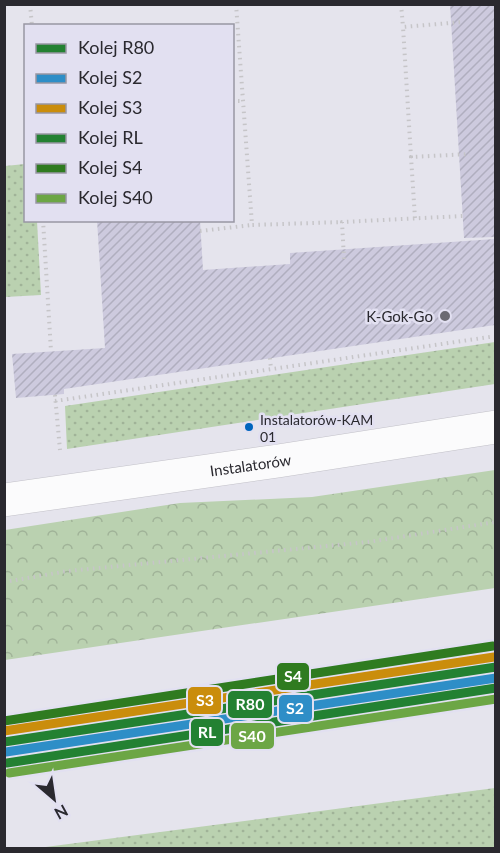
<svg xmlns="http://www.w3.org/2000/svg" width="500" height="853" viewBox="0 0 500 853" font-family="Lato,sans-serif">
	<style>
		.grass { fill: url(#grass-dots) }
		.forest { fill: url(#forest-crowns) }
		.building { fill: url(#building-hatch) }
		.lines { fill: none; stroke-linecap: round; stroke-linejoin: round }
		.minor-casing { stroke: #c2c1c8; stroke-width: 34 }
		.path { stroke: #c6c5c8; stroke-width: 4; stroke-dasharray: 1.5 4.5; stroke-linecap: butt }
		.minor { stroke: #fbfbfc; stroke-width: 33 }
		.rail-1-casing { stroke: #e2e0f1; stroke-width: 14 }
		.rail-2-casing { stroke: #e2e0f1; stroke-width: 14 }
		.rail-3-casing { stroke: #e2e0f1; stroke-width: 14 }
		.rail-4-casing { stroke: #e2e0f1; stroke-width: 14 }
		.rail-5-casing { stroke: #e2e0f1; stroke-width: 14 }
		.rail-6-casing { stroke: #e2e0f1; stroke-width: 14 }
		.rail-1 { stroke: #238132; stroke-width: 9 }
		.rail-2 { stroke: #2e8ec7; stroke-width: 9 }
		.rail-3 { stroke: #ca8d0c; stroke-width: 9 }
		.rail-4 { stroke: #238132; stroke-width: 9 }
		.rail-5 { stroke: #2f7b20; stroke-width: 9 }
		.rail-6 { stroke: #6ca645; stroke-width: 9 }
		.poi-dot { fill: #6b6a72; stroke: #e2e0f1; stroke-width: 2 }
		.bus-dot { fill: #0065bd; stroke: #e2e0f1; stroke-width: 2 }
		.labels { text-anchor: middle; dominant-baseline: central; stroke-width: 5; stroke-linejoin: round; paint-order: stroke }
		.bus-label { font-size: 14px; fill: #2a292f; stroke: #e2e0f1; text-anchor: start }
		.poi-label { font-size: 15px; fill: #2a292f; stroke: #e2e0f1; text-anchor: end }
		.street-label { font-size: 15px; fill: #2a292f; stroke: #e2e0f1 }
		.line-badge { stroke: #e2e0f1; stroke-width: 2 }
		.badge-label { font-size: 16px; text-anchor: middle; font-weight: bold; fill: #fff }
	</style>
	<defs>
		<pattern id="grass-dots" width="8" height="8" patternUnits="userSpaceOnUse" patternTransform="scale(1.5)"><rect width="8" height="8" fill="#bad1b0"/><path d="M2 2h.1M6 6h.1" fill="none" stroke="#a0b398" stroke-width="1.8" stroke-linecap="round"/></pattern>
		<pattern id="forest-crowns" width="20" height="18" patternUnits="userSpaceOnUse" patternTransform="scale(1.5)"><rect width="20" height="18" fill="#bad1b0"/><path d="M2 6a3 3 0 1 1 6 0M12 15a3 3 0 1 1 6 0" fill="none" stroke="#a0b398"/></pattern>
		<pattern id="building-hatch" width="6" height="6" patternUnits="userSpaceOnUse" patternTransform="scale(1.5)"><rect width="6" height="6" fill="#cdcade"/><path d="M-1 1l2-2M0 6l6-6M5 7l2-2" fill="none" stroke="#b0aebf"/></pattern>
	</defs>
	<rect width="100%" height="100%" fill="#e5e4ed"/>
	<path class="grass" d="M 25,164 L 26,220 L 37,221 L 41,295 L 5,297 L 5,166 Z
		M 495,342 L 495,384 L 67,449 L 65,406 Z
		M 495,788 L 495,848 L 38,848 Z"/>
	<path class="forest" d="M 495,470 L 495,588 L 5,660 L 5,530 L 180,503 L 312,497 Z"/>
	<path class="building" d="M 450,4 L 495,4 L 495,237 L 464,238 Z
		M 97,220 L 200,220 L 203,270 L 290,264 L 290,253 L 495,239 L 495,325 L 64,389 L 64,394 L 16,398 L 12,354 L 105,348 Z"/>
	<g class="lines">
		<g class="minor-casing">
			<g id="minor">
				<path id="s1" d="M 4,500 L 278,461 L 496,427"/>
			</g>
		</g>
		<path class="path" d="M 30,4 L 32,26
			M 236,4 L 252,225 L 342,222
			M 401,4 L 403,27
			M 232,101 L 243,101
			M 411,157 L 403,27 L 462,22
			M 415,218 L 411,157 L 470,154
			M 43,220 L 51,351
			M 200,231 L 252,225
			M 344,259 L 342,222 L 463,216
			M 270,358 L 271,369
			M 55,395 L 60,450
			M 55,401 L 496,336
			M 4,582 L 68,571 L 368,542 L 496,522"/>
		<use href="#minor" class="minor"/>
		<g class="rail-1-casing">
			<path id="rail-1" d="M 4,742 L 496,667"/>
		</g>
		<g class="rail-2-casing">
			<path id="rail-2" d="M 6,752 L 496,678"/>
		</g>
		<g class="rail-3-casing">
			<path id="rail-3" d="M 4,731 L 494,657"/>
		</g>
		<g class="rail-4-casing">
			<path id="rail-4" d="M 7,763 L 496,688"/>
		</g>
		<g class="rail-5-casing">
			<path id="rail-5" d="M 4,721 L 493,646"/>
		</g>
		<g class="rail-6-casing">
			<path id="rail-6" d="M 9,773 L 496,699"/>
		</g>
		<use href="#rail-1" class="rail-1"/>
		<use href="#rail-2" class="rail-2"/>
		<use href="#rail-3" class="rail-3"/>
		<use href="#rail-4" class="rail-4"/>
		<use href="#rail-5" class="rail-5"/>
		<use href="#rail-6" class="rail-6"/>
	</g>
	<circle class="poi-dot" cx="445" cy="316" r="6"/>
	<circle class="bus-dot" cx="249" cy="427" r="5"/>
	<g class="labels">
		<g class="bus-label">
			<text x="260" y="419">Instalatorów-KAM<tspan x="260" dy="17">01</tspan></text>
		</g>
		<g class="poi-label">
			<text x="433" y="316">K-Gok-Go</text>
		</g>
		<g class="street-label">
			<text stroke="none"><textPath href="#s1" startOffset="249">Instalatorów</textPath></text>
		</g>
	</g>
	<g class="line-badge">
		<rect x="276" y="662" width="34" height="29" rx="6" fill="#2f7b20"/>
		<rect x="187" y="686" width="35" height="29" rx="6" fill="#ca8d0c"/>
		<rect x="227" y="690" width="46" height="29" rx="6" fill="#238132"/>
		<rect x="278" y="694" width="35" height="29" rx="6" fill="#2e8ec7"/>
		<rect x="190" y="718" width="34" height="29" rx="6" fill="#238132"/>
		<rect x="230" y="722" width="45" height="28" rx="6" fill="#6ca645"/>
	</g>
	<g class="badge-label">
		<text x="293" y="682">S4</text>
		<text x="205" y="706">S3</text>
		<text x="250" y="710">R80</text>
		<text x="295" y="714">S2</text>
		<text x="207" y="738">RL</text>
		<text x="252" y="742">S40</text>
	</g>
	<rect width="500" height="853" fill="none" stroke="#2a292f" stroke-width="12"/>
	<rect x="24" y="24" width="210" height="198" fill="#e2e0f1" stroke="#9897a3" stroke-width="1.5"/>
	<rect x="36" y="44" width="30" height="9" fill="#238132" stroke="#9897a3" stroke-width="1.5"/>
	<text x="78" y="54" font-size="18" fill="#2a292f">Kolej R80</text>
	<rect x="36" y="74" width="30" height="9" fill="#2e8ec7" stroke="#9897a3" stroke-width="1.5"/>
	<text x="78" y="84" font-size="18" fill="#2a292f">Kolej S2</text>
	<rect x="36" y="104" width="30" height="9" fill="#ca8d0c" stroke="#9897a3" stroke-width="1.5"/>
	<text x="78" y="114" font-size="18" fill="#2a292f">Kolej S3</text>
	<rect x="36" y="134" width="30" height="9" fill="#238132" stroke="#9897a3" stroke-width="1.5"/>
	<text x="78" y="144" font-size="18" fill="#2a292f">Kolej RL</text>
	<rect x="36" y="164" width="30" height="9" fill="#2f7b20" stroke="#9897a3" stroke-width="1.5"/>
	<text x="78" y="174" font-size="18" fill="#2a292f">Kolej S4</text>
	<rect x="36" y="194" width="30" height="9" fill="#6ca645" stroke="#9897a3" stroke-width="1.5"/>
	<text x="78" y="204" font-size="18" fill="#2a292f">Kolej S40</text>
	<g transform="translate(54 799) rotate(151)" stroke="#e2e0f1" stroke-width="4.5" paint-order="stroke">
	<path d="M0-4.5L10 22L0 15L-10 22Z" fill="#2a292f"/>
	<text y="-9" font-size="16" font-weight="bold" text-anchor="middle" fill="#2a292f">N</text>
	</g>
</svg>
